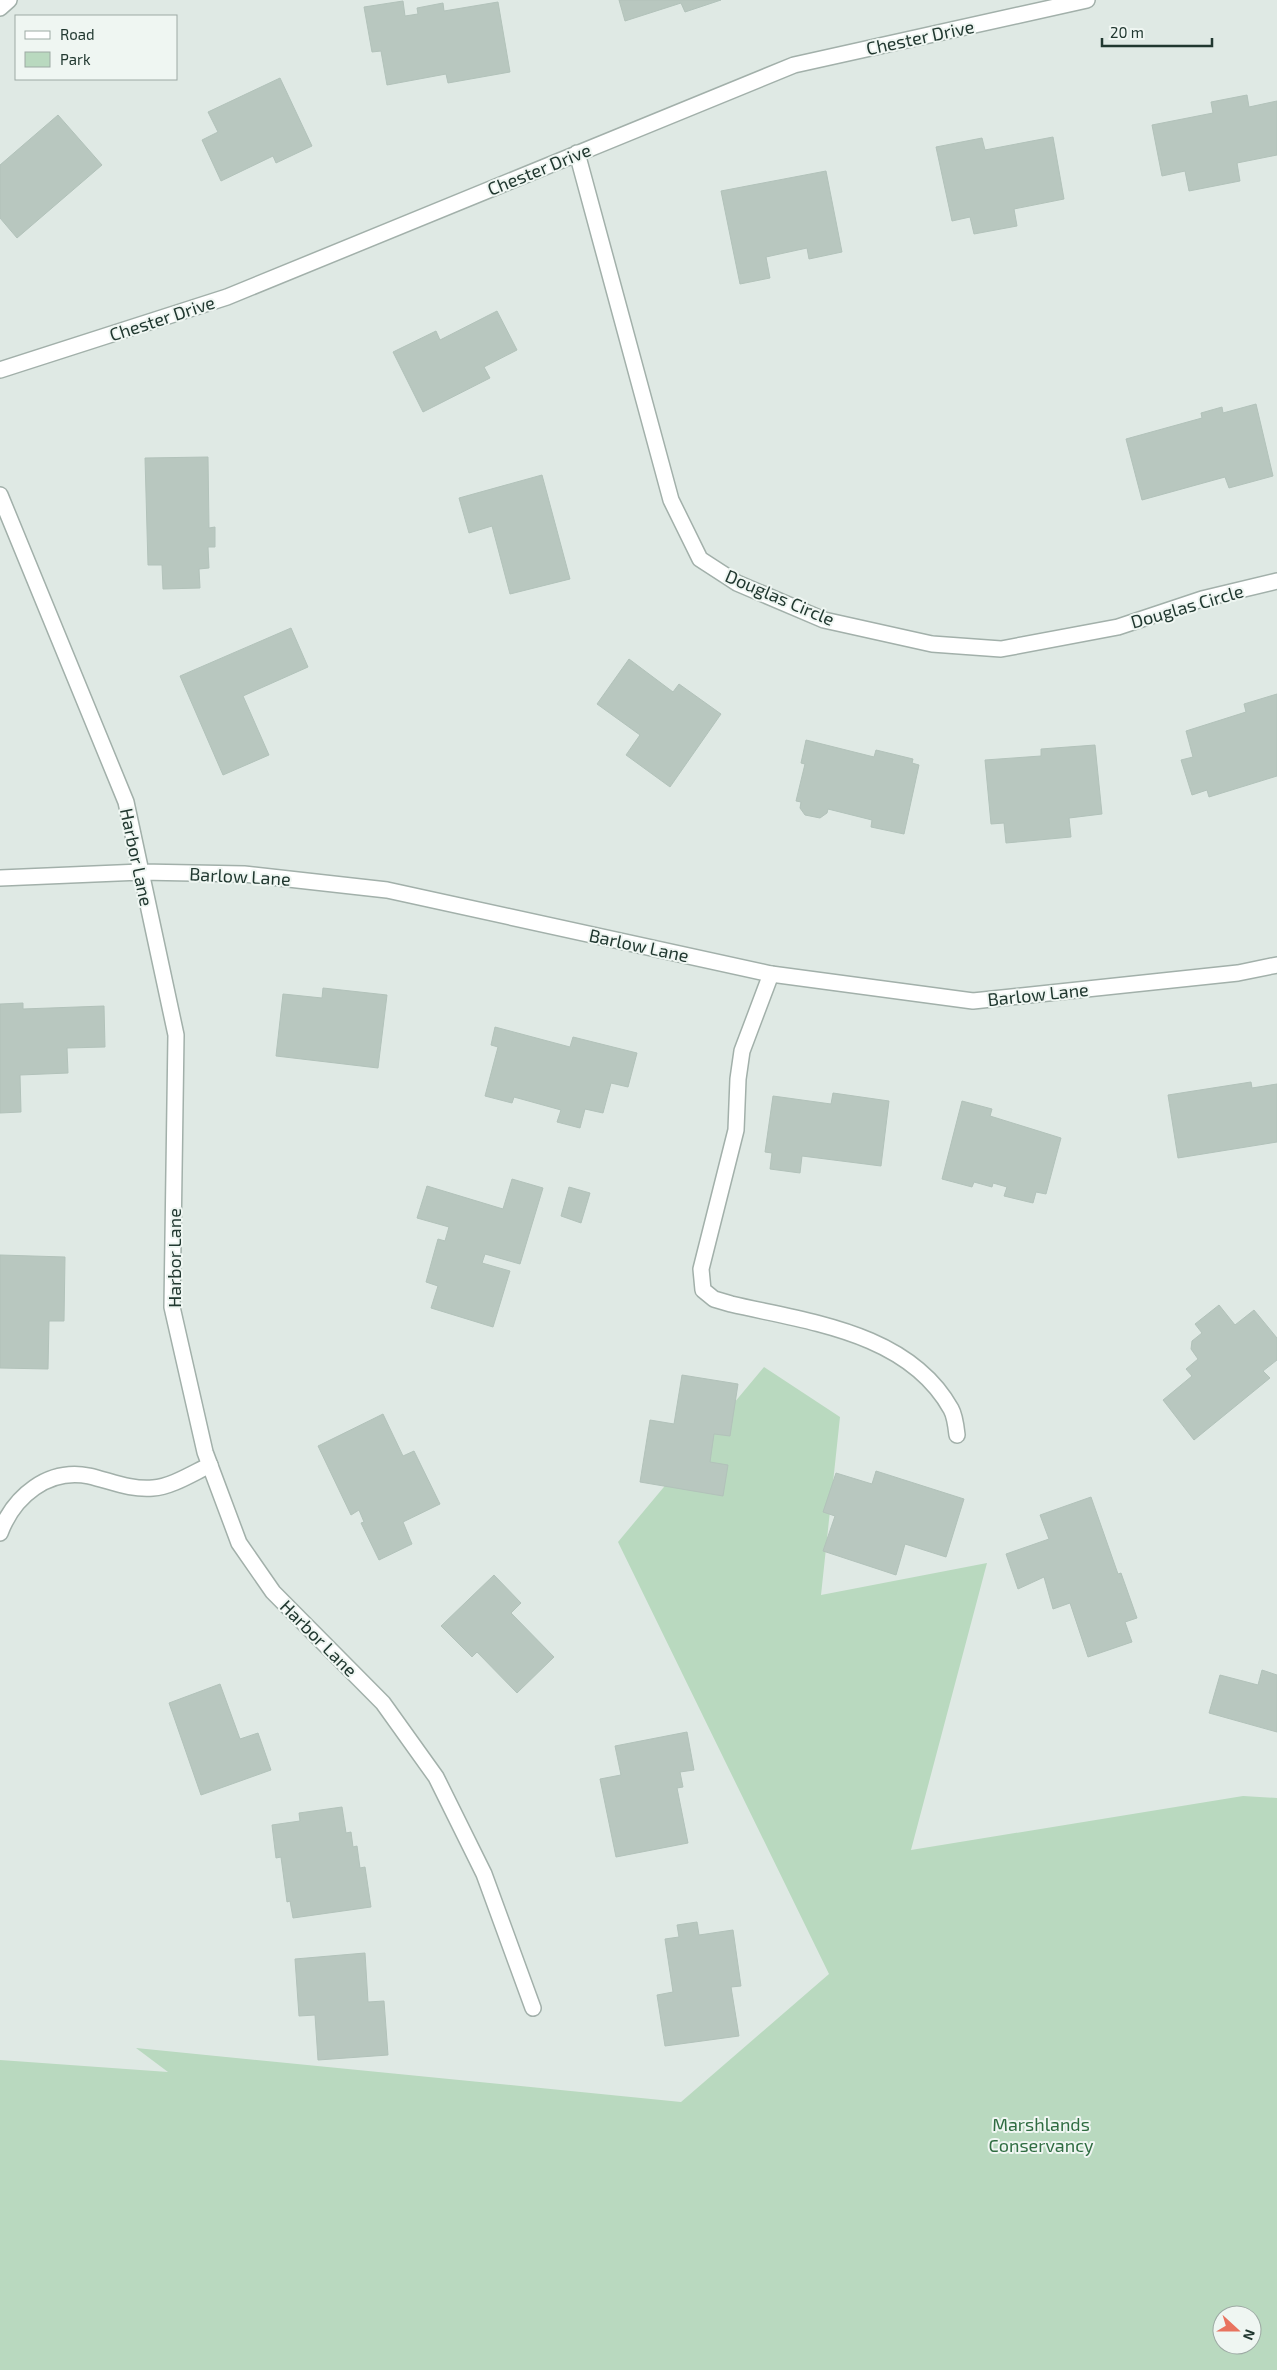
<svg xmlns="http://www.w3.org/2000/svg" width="1277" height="2370" viewBox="0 0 1277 2370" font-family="'Exo 2',sans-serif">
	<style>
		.green { fill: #b9d9bf; fill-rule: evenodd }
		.building { fill: #b8c7bf; stroke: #b2c2ba }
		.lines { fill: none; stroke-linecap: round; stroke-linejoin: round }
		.service-casing { stroke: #a2b0aa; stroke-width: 18 }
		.minor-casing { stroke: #a2b0aa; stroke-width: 18 }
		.service { stroke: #fff; stroke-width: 15 }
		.minor { stroke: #fff; stroke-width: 15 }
		.labels { text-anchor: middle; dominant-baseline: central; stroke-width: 4; stroke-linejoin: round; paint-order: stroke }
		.street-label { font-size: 18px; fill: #213830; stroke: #eff6f2 }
		.park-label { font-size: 18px; fill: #2f6c41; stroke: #eff6f2 }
	</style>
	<rect width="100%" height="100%" fill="#dfe9e4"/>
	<path class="green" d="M 764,1367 L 840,1417 L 821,1595 L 987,1563 L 911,1850 L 1243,1796 L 1277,1798 L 1277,2370 L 0,2370 L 0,2060 L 168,2072 L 136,2048 L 681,2102 L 829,1974 L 618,1542 ZM 1222,2315 L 1252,2315 L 1252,2345 L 1222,2345 Z"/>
	<path class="building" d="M 619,0 L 721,0 L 685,12 L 681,3 L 625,21 Z
		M 403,1 L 405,16 L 418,14 L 417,8 L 443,3 L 444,11 L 498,2 L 510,72 L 448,83 L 446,74 L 387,85 L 381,51 L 372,52 L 364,7 Z
		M 280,78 L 312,146 L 276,163 L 273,156 L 221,181 L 202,140 L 218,132 L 208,112 Z
		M 1247,95 L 1249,107 L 1277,101 L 1277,155 L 1237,163 L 1240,181 L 1189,191 L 1185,171 L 1162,176 L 1152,125 L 1213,113 L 1211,102 Z
		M 58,115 L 102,165 L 17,238 L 0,218 L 0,165 Z
		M 1053,137 L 1064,199 L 1014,209 L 1017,226 L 974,234 L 970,217 L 952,221 L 936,147 L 982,138 L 985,150 Z
		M 826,171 L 842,252 L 809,259 L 807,248 L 766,257 L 770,278 L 740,284 L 721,191 Z
		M 497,311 L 517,350 L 484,367 L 490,378 L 423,412 L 393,352 L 436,331 L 440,340 Z
		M 1256,404 L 1273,476 L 1229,488 L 1225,477 L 1142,500 L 1126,439 L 1202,418 L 1201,413 L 1222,407 L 1223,413 Z
		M 208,457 L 209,528 L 215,527 L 215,547 L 208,547 L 209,568 L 199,569 L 200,588 L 163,589 L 162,565 L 148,565 L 145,458 Z
		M 542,475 L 570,579 L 510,594 L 492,526 L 469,533 L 459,498 Z
		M 291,628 L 308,667 L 243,696 L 269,755 L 223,775 L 180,676 Z
		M 629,659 L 673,692 L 679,684 L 721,714 L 670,787 L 626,755 L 640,735 L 597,704 Z
		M 1277,694 L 1277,776 L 1209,797 L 1207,790 L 1192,795 L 1181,760 L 1193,757 L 1186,731 L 1246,712 L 1244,704 Z
		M 806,740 L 874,757 L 876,750 L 913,759 L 912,763 L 919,765 L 904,834 L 871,827 L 872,820 L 828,809 L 827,813 L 820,818 L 805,815 L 800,808 L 801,802 L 796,801 L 805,764 L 801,763 Z
		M 1095,745 L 1102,814 L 1069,818 L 1071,837 L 1006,843 L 1004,823 L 991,824 L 985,760 L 1041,756 L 1041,749 Z
		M 323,988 L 387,995 L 378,1068 L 276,1056 L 283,994 L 322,998 Z
		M 23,1003 L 23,1009 L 104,1006 L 105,1047 L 67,1048 L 68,1073 L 20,1075 L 21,1112 L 0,1113 L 0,1004 Z
		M 495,1027 L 570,1047 L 573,1037 L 637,1053 L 628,1087 L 611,1083 L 603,1113 L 585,1109 L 580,1128 L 557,1122 L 561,1110 L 514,1097 L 512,1103 L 485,1096 L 498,1047 L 491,1045 Z
		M 1251,1082 L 1252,1088 L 1277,1084 L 1277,1142 L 1178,1158 L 1168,1095 Z
		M 833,1093 L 889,1101 L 881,1166 L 802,1156 L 800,1173 L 770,1169 L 772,1153 L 765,1152 L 773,1096 L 831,1104 Z
		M 962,1101 L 992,1109 L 990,1116 L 1061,1138 L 1046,1194 L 1036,1192 L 1033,1203 L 1004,1196 L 1007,1187 L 993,1183 L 992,1187 L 974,1182 L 972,1187 L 942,1179 Z
		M 512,1179 L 543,1188 L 520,1264 L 485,1254 L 482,1263 L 510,1271 L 493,1327 L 431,1308 L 438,1286 L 426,1282 L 438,1239 L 445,1241 L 449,1227 L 417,1218 L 427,1186 L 503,1209 Z
		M 569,1187 L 590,1193 L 581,1223 L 561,1216 Z
		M 0,1255 L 65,1257 L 64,1321 L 49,1321 L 48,1369 L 0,1368 Z
		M 1219,1305 L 1235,1325 L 1254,1310 L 1277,1338 L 1277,1360 L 1263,1371 L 1270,1378 L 1194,1440 L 1163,1400 L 1192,1376 L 1186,1369 L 1198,1359 L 1191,1349 L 1192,1341 L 1202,1333 L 1195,1324 Z
		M 682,1375 L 738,1384 L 730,1436 L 714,1434 L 710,1462 L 728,1465 L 723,1496 L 640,1482 L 650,1420 L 674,1424 Z
		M 383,1414 L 403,1456 L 414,1451 L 440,1504 L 403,1522 L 412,1544 L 379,1560 L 361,1523 L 364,1522 L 359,1510 L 351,1515 L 318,1446 Z
		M 876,1471 L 964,1499 L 946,1557 L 905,1544 L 896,1575 L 823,1551 L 835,1516 L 823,1512 L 836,1473 L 872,1484 Z
		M 1091,1497 L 1118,1574 L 1121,1573 L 1137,1618 L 1125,1622 L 1132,1642 L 1088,1657 L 1070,1603 L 1053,1609 L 1044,1577 L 1018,1589 L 1006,1554 L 1049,1539 L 1040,1515 Z
		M 494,1575 L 521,1603 L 511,1613 L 554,1657 L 517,1693 L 477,1652 L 472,1657 L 441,1626 Z
		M 1262,1670 L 1277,1675 L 1277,1732 L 1209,1713 L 1220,1675 L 1258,1685 Z
		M 220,1684 L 240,1739 L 258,1733 L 271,1770 L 201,1795 L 169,1703 Z
		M 687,1732 L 694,1770 L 680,1772 L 683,1787 L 677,1788 L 688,1843 L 616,1857 L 600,1779 L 621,1775 L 615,1746 Z
		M 342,1807 L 346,1833 L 351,1832 L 353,1847 L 357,1846 L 360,1868 L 365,1867 L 371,1907 L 293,1918 L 290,1901 L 287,1902 L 281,1857 L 276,1858 L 272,1825 L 300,1821 L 299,1813 Z
		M 697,1922 L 699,1935 L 733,1930 L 741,1986 L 731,1987 L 739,2036 L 665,2046 L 657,1995 L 673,1992 L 665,1939 L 679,1937 L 677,1925 Z
		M 365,1953 L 368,2002 L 384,2001 L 388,2055 L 318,2060 L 315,2015 L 299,2016 L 295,1959 Z"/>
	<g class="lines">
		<g class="service-casing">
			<path id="service" d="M 771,974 L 742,1051 L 738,1079 L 736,1130 L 701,1269 L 703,1290 L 714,1299 L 731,1304 C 808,1322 908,1332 951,1409 C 955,1416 956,1426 957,1435
				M 0,1533 C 14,1496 48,1468 89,1476 C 111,1481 130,1490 153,1488 C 171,1487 193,1473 210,1465"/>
		</g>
		<g class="minor-casing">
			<path id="minor" d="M 0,8 L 9,0
				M 577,153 L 671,500 L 700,559 L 737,583 L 824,620 L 932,644 L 1001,649 L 1118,627 L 1202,599 L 1277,581
				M 0,370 L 227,297 L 794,65 L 1087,0
				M 0,495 L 126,802 L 176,1035 L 172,1307 L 205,1452 L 239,1543 L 273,1592 L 383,1703 L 436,1777 L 484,1874 L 533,2008
				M 0,878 L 141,872 L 244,874 L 387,890 L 771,974 L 973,1001 L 1238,973 L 1277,965"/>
		</g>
		<use href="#service" class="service"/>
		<use href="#minor" class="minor"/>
	</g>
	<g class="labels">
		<g class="street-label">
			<text transform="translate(920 37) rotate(-12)">Chester Drive</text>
			<text transform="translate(539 169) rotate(-22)">Chester Drive</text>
			<text transform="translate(162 318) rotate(-18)">Chester Drive</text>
			<text transform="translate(780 597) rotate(23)">Douglas Circle</text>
			<text transform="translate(1187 606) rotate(-16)">Douglas Circle</text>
			<text transform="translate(137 857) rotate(78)">Harbor Lane</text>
			<text transform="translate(240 876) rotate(3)">Barlow Lane</text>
			<text transform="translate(639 945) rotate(12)">Barlow Lane</text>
			<text transform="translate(1038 994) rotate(-6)">Barlow Lane</text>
			<text transform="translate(174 1258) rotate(-90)">Harbor Lane</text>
			<text transform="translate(319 1638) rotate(45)">Harbor Lane</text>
		</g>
		<g class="park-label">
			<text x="1041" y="2124">Marshlands<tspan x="1041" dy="21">Conservancy</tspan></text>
		</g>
	</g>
	<rect x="15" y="15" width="162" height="65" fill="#eff6f2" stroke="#9daaa4"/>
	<rect x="25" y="31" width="25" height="8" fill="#ffffff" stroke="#9daaa4"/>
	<text x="60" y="40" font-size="15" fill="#213830">Road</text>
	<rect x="25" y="52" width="25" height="15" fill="#b9d9bf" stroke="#9daaa4"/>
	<text x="60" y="65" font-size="15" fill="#213830">Park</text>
	<g transform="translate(1237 2330) rotate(111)"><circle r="24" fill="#eff6f2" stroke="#9daaa4"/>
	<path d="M0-4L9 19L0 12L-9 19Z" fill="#e8735f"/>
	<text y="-8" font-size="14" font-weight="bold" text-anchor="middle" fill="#213830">N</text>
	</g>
	<path d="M1102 38v8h110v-8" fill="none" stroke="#213830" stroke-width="2.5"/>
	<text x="1110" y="38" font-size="15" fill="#213830" stroke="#eff6f2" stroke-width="4" paint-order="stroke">20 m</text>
</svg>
